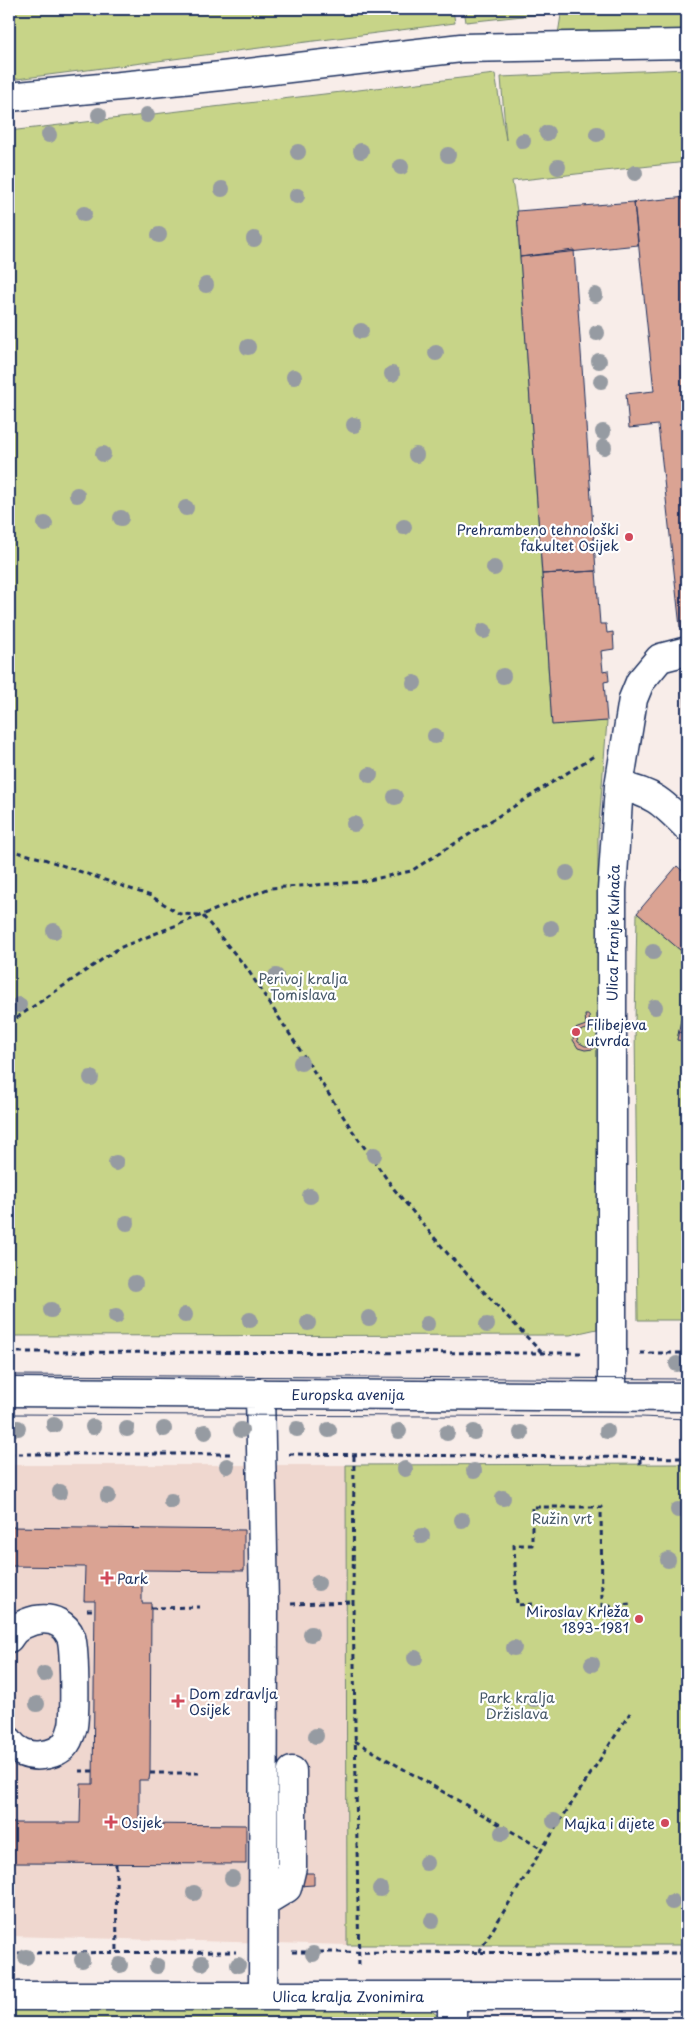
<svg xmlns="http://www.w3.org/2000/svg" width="696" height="2032" viewBox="0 0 696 2032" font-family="'Playpen Sans',sans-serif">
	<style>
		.built { fill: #efd7cf }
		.green { fill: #c7d488; stroke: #718273 }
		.building { fill: #daa393; stroke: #1b2f5e }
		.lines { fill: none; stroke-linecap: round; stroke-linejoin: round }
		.minor-casing { stroke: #1b2f5e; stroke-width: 31 }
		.path { stroke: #1b2f5e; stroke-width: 3; stroke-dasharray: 5 4; stroke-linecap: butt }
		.minor { stroke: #fff; stroke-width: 28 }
		.tram { stroke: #1b2f5e; stroke-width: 1 }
		.tree { fill: #969ba2 }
		.poi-dot { fill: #d1495b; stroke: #fff; stroke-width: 2 }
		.labels { text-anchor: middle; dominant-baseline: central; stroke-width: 4.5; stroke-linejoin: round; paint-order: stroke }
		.poi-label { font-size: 14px; fill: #1b2f5e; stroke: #fff; text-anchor: start }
		.street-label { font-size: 14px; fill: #1b2f5e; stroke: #fff }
		.park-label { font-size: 14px; fill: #465868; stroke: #fff }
	</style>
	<rect width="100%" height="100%" fill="#f8ede9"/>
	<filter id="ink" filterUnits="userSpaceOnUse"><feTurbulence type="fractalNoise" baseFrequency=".02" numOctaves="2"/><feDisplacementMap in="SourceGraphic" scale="10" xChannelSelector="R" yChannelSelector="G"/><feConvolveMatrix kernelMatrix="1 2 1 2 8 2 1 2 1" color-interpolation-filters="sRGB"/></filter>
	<g filter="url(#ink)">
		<path class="built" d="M 9,1465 L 346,1465 L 347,1945 L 9,1936 Z"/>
		<path class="green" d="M 9,9 L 453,9 L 455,23 L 9,80 Z
			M 464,9 L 551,9 L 551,13 L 466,22 Z
			M 562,9 L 687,9 L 687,32 L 558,34 Z
			M 687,69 L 687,162 L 512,181 L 517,211 L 552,724 L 607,721 L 598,837 L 597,1329 L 570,1335 L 9,1336 L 9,131 L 495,74 L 506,140 L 501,77 Z
			M 637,913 L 687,956 L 687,998 L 677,1040 L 687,1042 L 687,1320 L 638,1320 L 635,1024 Z
			M 687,1464 L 687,1945 L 347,1945 L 346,1465 Z
			M 427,2008 L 440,2017 L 440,2023 L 9,2023 L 9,2010 Z"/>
		<path class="building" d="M 687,197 L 687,627 L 680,627 L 658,425 L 629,428 L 626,394 L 654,391 L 634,202 Z
			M 634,202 L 638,245 L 520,257 L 517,211 Z
			M 574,250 L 596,571 L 542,574 L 520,257 Z
			M 596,571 L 600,624 L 606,624 L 607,633 L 613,632 L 614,649 L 601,651 L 603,671 L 608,670 L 609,681 L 604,682 L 607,721 L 552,725 L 542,574 Z
			M 687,683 L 687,740 L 684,685 Z
			M 677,866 L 687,875 L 687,956 L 637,913 Z
			M 683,1010 L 687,1011 L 687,1042 L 677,1040 Z
			M 585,1015 L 589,1015 L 590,1028 L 580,1031 L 577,1037 L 578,1042 L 585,1046 L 589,1046 L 596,1041 L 599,1045 L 593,1049 L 585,1050 L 578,1048 L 573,1040 L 575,1029 L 586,1025 Z
			M 9,1527 L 244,1530 L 244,1571 L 142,1570 L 142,1603 L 151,1603 L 150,1773 L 149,1780 L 139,1780 L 139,1824 L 246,1825 L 246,1864 L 9,1863 L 9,1823 L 80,1823 L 81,1784 L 93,1784 L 95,1601 L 84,1601 L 85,1567 L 9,1566 Z
			M 298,1873 L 314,1873 L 314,1885 L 298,1886 Z"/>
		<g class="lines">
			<g class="minor-casing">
				<path id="minor" d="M 9,97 L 222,76 L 461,48 L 687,44
					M 619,786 C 654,793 663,803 687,827
					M 9,1392 L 687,1397
					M 260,1393 L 264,1605 L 263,1995
					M 612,1396 L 612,890 L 619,786 L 633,699 L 640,682 L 660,658 L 687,651
					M 9,1638 C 21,1617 60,1610 71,1637 C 75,1648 75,1714 73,1726 C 72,1730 70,1736 68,1740 C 63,1750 52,1754 42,1755 C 30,1757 16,1752 9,1741
					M 264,1902 L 287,1888 L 292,1867 L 292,1771
					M 9,1996 L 687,1996
					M 452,2023 L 452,1997"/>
			</g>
			<path class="path" d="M 9,850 L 44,859 L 151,896 L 180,914 L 202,915 L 246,967 L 352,1130 L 394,1189 L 448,1254 L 542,1353
				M 9,1023 L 119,948 L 270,888 L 360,882 L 411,871 L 594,756
				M 9,1352 L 584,1353
				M 640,1353 L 687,1353
				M 9,1454 L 233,1454
				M 289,1454 L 687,1458
				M 354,1456 L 353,1602 L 359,1968
				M 640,1464 L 640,1458
				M 291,1604 L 353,1602
				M 533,1604 L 517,1605 L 514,1545 L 532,1545 L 532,1507 L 601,1507 L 602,1607 L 630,1604
				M 151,1608 L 199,1607
				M 87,1610 L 94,1610
				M 355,1741 L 542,1849
				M 79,1771 L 93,1771
				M 150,1773 L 199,1773
				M 116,1864 L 117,1953
				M 292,1952 L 687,1953
				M 479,1952 L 542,1849 L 630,1713
				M 9,1953 L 236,1952"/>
			<use href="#minor" class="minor"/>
			<path class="tram" d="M 9,1375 L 687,1379
				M 9,1414 L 641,1417 L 687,1419"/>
		</g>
		<g class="tree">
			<circle cx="99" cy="115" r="8"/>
			<circle cx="147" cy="115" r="8"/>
			<circle cx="547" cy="133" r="8"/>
			<circle cx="597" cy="134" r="8"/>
			<circle cx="49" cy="135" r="8"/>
			<circle cx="523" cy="141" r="8"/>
			<circle cx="361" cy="151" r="8"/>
			<circle cx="298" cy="152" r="8"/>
			<circle cx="448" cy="155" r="8"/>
			<circle cx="401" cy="167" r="8"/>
			<circle cx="558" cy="167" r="8"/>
			<circle cx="635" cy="173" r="8"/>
			<circle cx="222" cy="189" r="8"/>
			<circle cx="297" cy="196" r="8"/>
			<circle cx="84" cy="214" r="8"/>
			<circle cx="159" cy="235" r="8"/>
			<circle cx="254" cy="239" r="8"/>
			<circle cx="206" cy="285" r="8"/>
			<circle cx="595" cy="295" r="8"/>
			<circle cx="361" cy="331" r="8"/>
			<circle cx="597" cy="333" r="8"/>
			<circle cx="248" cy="347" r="8"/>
			<circle cx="436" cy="353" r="8"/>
			<circle cx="599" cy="361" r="8"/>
			<circle cx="392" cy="374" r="8"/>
			<circle cx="294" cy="377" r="8"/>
			<circle cx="601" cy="381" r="8"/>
			<circle cx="354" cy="425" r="8"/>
			<circle cx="603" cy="432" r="8"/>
			<circle cx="604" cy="447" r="8"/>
			<circle cx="103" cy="454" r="8"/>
			<circle cx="416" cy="455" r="8"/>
			<circle cx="77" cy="495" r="8"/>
			<circle cx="186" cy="508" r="8"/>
			<circle cx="121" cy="518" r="8"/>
			<circle cx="45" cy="524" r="8"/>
			<circle cx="404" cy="527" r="8"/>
			<circle cx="494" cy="568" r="8"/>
			<circle cx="484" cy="631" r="8"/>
			<circle cx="503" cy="676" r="8"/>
			<circle cx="414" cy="683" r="8"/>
			<circle cx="435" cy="736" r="8"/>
			<circle cx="370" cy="775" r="8"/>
			<circle cx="395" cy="797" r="8"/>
			<circle cx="354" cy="824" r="8"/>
			<circle cx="567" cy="873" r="8"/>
			<circle cx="551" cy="928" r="8"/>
			<circle cx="54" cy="931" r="8"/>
			<circle cx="653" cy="952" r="8"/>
			<circle cx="276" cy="976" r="8"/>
			<circle cx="19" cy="1005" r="8"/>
			<circle cx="655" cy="1007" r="8"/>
			<circle cx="301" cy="1063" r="8"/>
			<circle cx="91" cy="1078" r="8"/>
			<circle cx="374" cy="1155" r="8"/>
			<circle cx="116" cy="1163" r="8"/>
			<circle cx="310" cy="1196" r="8"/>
			<circle cx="127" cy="1223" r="8"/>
			<circle cx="135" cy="1283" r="8"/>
			<circle cx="51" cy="1310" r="8"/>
			<circle cx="185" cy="1315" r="8"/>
			<circle cx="116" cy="1316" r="8"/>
			<circle cx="369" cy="1318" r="8"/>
			<circle cx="250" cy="1320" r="8"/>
			<circle cx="308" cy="1323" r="8"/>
			<circle cx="427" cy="1324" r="8"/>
			<circle cx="487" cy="1325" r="8"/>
			<circle cx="677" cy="1364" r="8"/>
			<circle cx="54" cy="1425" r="8"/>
			<circle cx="93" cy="1427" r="8"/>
			<circle cx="18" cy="1428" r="8"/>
			<circle cx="127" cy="1429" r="8"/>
			<circle cx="164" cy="1429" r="8"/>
			<circle cx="297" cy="1429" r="8"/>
			<circle cx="241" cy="1430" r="8"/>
			<circle cx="329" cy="1430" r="8"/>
			<circle cx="399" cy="1431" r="8"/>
			<circle cx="607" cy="1431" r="8"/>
			<circle cx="205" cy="1432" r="8"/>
			<circle cx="474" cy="1432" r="8"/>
			<circle cx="447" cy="1433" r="8"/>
			<circle cx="521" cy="1433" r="8"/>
			<circle cx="227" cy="1466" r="8"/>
			<circle cx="405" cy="1469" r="8"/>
			<circle cx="474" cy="1471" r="8"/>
			<circle cx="60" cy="1492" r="8"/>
			<circle cx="108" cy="1496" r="8"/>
			<circle cx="503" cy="1498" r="8"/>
			<circle cx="171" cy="1501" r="8"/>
			<circle cx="678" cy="1510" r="8"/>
			<circle cx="462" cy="1520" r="8"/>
			<circle cx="422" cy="1536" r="8"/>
			<circle cx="668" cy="1560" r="8"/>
			<circle cx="318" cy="1583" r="8"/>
			<circle cx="311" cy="1634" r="8"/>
			<circle cx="514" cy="1648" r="8"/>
			<circle cx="415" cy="1658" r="8"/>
			<circle cx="592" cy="1664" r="8"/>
			<circle cx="44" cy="1674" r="8"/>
			<circle cx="534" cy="1699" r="8"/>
			<circle cx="37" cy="1704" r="8"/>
			<circle cx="316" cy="1736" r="8"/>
			<circle cx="554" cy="1821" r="8"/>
			<circle cx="502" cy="1833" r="8"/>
			<circle cx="426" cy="1863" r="8"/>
			<circle cx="232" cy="1878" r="8"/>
			<circle cx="380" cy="1889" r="8"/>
			<circle cx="194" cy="1893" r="8"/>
			<circle cx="672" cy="1902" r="8"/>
			<circle cx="432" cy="1921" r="8"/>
			<circle cx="313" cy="1954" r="8"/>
			<circle cx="26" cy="1957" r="8"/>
			<circle cx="82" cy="1960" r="8"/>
			<circle cx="202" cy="1963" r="8"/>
			<circle cx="120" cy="1965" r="8"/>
			<circle cx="238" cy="1965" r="8"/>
			<circle cx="157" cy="1966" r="8"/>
		</g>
	</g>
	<g class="poi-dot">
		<circle cx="629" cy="537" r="5"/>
		<circle cx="576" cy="1032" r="5"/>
		<path d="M104.5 1570.5h5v5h5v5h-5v5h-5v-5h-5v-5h5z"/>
		<circle cx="639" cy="1619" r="5"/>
		<path d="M175.5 1693.5h5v5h5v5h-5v5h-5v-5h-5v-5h5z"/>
		<path d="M108.5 1814.5h5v5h5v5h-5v5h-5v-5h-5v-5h5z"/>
		<circle cx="665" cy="1823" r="5"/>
	</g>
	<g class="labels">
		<g class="poi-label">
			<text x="619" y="529" text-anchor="end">Prehrambeno tehnološki<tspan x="619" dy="16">fakultet Osijek</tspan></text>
			<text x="586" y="1024">Filibejeva<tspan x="586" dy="16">utvrda</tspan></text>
			<text x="117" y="1578">Park</text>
			<text x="629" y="1611" text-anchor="end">Miroslav Krleža<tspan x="629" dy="16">1893-1981</tspan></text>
			<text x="189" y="1693">Dom zdravlja<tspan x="189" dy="16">Osijek</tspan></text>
			<text x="121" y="1822">Osijek</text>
			<text x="655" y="1823" text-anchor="end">Majka i dijete</text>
		</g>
		<g class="street-label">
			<text transform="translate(613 933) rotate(-89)">Ulica Franje Kuhača</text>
			<text x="348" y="1394">Europska avenija</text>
			<text x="348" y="1996">Ulica kralja Zvonimira</text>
		</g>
		<g class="park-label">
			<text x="303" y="978">Perivoj kralja<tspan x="303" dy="16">Tomislava</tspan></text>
			<text x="562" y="1518">Ružin vrt</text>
			<text x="517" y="1697">Park kralja<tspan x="517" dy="16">Držislava</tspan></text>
		</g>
	</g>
	<rect width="696" height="2032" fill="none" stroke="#fff" stroke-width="30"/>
	<rect x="15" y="15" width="666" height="2002" fill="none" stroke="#1b2f5e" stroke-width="2" filter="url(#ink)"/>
</svg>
